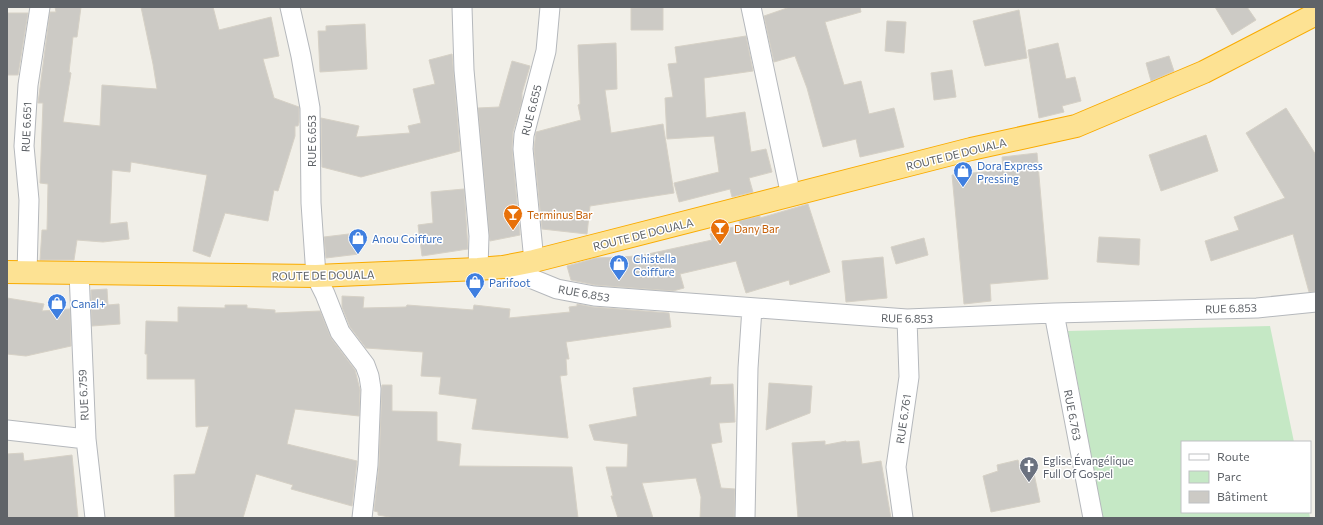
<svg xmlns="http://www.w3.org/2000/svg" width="1323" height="525" viewBox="0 0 1323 525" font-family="Commissioner,sans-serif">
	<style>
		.green { fill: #c5e8c5 }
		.building { fill: #cccac5; stroke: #d6d1c6 }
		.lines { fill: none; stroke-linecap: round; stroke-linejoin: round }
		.street-casing { stroke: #b5b8bc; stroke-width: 21 }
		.highway-casing { stroke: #f9ab00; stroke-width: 24 }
		.street { stroke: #fff; stroke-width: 19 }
		.highway { stroke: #fde293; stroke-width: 22 }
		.labels { text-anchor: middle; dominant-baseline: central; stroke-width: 3; stroke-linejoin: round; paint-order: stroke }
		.street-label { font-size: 11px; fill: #5f6368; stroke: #fff }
		.shop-label { font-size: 11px; fill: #366cbe; stroke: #fff; text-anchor: start }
		.food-label { font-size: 11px; fill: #c56008; stroke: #fff; text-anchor: start }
		.worship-label { font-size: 11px; fill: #5b616d; stroke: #fff; text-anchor: start }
	</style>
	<rect width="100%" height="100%" fill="#f1efe8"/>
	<path class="green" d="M 1270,326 L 1294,442 L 1182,442 L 1182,512 L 1309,512 L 1310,518 L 1103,518 L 1068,331 Z"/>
	<path class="building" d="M 55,7 L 81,7 L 77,37 L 73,37 L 69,72 L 71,73 L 63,122 L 100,126 L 102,85 L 157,89 L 153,64 L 141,7 L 213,7 L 219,30 L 271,17 L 279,56 L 263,59 L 274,98 L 299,107 L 299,122 L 298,126 L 295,126 L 295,136 L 278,191 L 274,190 L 268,221 L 225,213 L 210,257 L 193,251 L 207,175 L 131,162 L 130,172 L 112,170 L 110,224 L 127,222 L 129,239 L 103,242 L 77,240 L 74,260 L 40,260 L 42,230 L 47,230 L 48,184 L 40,183 L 43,103 L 38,103 L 50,12 L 56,12 Z
		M 663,7 L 663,30 L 631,30 L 631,8 Z
		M 790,7 L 860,7 L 861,12 L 825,22 L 844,85 L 861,81 L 869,114 L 894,108 L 904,147 L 860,157 L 856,139 L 823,147 L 807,88 L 795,56 L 774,62 L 764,16 Z
		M 1215,7 L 1247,7 L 1256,20 L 1232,35 Z
		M 1019,10 L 1027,58 L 985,66 L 973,21 Z
		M 7,13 L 28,13 L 18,75 L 7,75 Z
		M 887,21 L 906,22 L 904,53 L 885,51 Z
		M 365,24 L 367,69 L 320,72 L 318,31 L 326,31 L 326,26 Z
		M 746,36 L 753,71 L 704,78 L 706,118 L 745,112 L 751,152 L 766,149 L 772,172 L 749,178 L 753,192 L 732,197 L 730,189 L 679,202 L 674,183 L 719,172 L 714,136 L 667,139 L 665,98 L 673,97 L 668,64 L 677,63 L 675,47 Z
		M 616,43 L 617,89 L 605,90 L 611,133 L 663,124 L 674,193 L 590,206 L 587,234 L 542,229 L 534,149 L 536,132 L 581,120 L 578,105 L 580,104 L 578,45 Z
		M 1058,43 L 1066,79 L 1075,77 L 1081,101 L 1062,106 L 1064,112 L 1039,118 L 1028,50 Z
		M 452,54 L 460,151 L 361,177 L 322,167 L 321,118 L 359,126 L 356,137 L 410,133 L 408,126 L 421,123 L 413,89 L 435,84 L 429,60 Z
		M 1169,56 L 1174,71 L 1151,81 L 1146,63 Z
		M 512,61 L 530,66 L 522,93 L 522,101 L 513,132 L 512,148 L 520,235 L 490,241 L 478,108 L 499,107 Z
		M 952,70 L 956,97 L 934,100 L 931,73 Z
		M 1286,108 L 1316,155 L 1316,291 L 1309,292 L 1293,234 L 1211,261 L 1205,241 L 1239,230 L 1234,217 L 1285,198 L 1246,133 Z
		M 1206,135 L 1218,171 L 1161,191 L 1149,155 Z
		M 1037,153 L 1048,279 L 990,284 L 991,301 L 964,304 L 952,175 L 1003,170 L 1002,157 Z
		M 464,189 L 468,249 L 422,256 L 418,225 L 433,223 L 431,192 Z
		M 808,204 L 830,272 L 790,285 L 789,280 L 746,293 L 736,261 L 680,274 L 684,288 L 673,291 L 595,285 L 571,280 L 567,266 L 596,258 L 639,256 L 712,240 L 710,234 L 740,225 L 739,221 L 760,216 L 760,218 Z
		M 357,233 L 359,254 L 326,258 L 324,237 Z
		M 1099,237 L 1140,239 L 1139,265 L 1097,262 Z
		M 924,238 L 928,255 L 896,264 L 891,247 Z
		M 883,257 L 887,298 L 846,302 L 842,261 Z
		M 107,289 L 108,305 L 119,304 L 120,324 L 92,326 L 91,290 Z
		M 342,296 L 364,297 L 363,308 L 406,307 L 407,305 L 473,310 L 474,305 L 510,309 L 509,318 L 570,312 L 569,307 L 577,306 L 577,304 L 593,307 L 669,313 L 671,327 L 566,342 L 569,359 L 566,359 L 567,375 L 560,376 L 568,438 L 472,429 L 477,399 L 439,394 L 441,377 L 421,376 L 423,352 L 366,348 L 350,327 L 342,307 Z
		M 7,298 L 44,304 L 42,311 L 70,309 L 71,346 L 26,356 L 7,354 Z
		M 225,305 L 247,305 L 247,308 L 275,310 L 275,313 L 320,311 L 331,338 L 355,370 L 360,390 L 359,416 L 295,409 L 287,444 L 357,461 L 352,506 L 291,489 L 293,485 L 256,474 L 243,518 L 175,518 L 174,475 L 195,474 L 209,426 L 196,427 L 195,379 L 147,379 L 147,354 L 145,354 L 146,321 L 178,322 L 178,307 L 225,308 Z
		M 711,377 L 710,385 L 733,384 L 735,422 L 719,423 L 722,442 L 711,444 L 721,488 L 735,489 L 734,518 L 700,518 L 701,497 L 696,478 L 642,483 L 653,518 L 618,518 L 611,496 L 613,496 L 606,467 L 627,467 L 628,444 L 594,440 L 589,425 L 637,416 L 633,388 Z
		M 769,383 L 812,386 L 810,413 L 766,430 Z
		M 382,385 L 392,385 L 392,411 L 437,412 L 437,441 L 461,444 L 459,466 L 572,467 L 578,518 L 395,518 L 378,515 L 378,512 L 374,511 L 379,465 Z
		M 825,441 L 825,445 L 846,441 L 846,442 L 859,441 L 862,464 L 881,461 L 891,518 L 798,518 L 792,443 Z
		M 23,453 L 24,461 L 72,455 L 78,518 L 7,518 L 7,454 Z
		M 1018,460 L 1020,467 L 1032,464 L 1040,502 L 991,512 L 983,476 L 998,471 L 997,465 Z"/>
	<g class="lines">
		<g class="street-casing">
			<path id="street" d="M 290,7 L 301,56 L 310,108 L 311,203 L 316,276 L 325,294 L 340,332 L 365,365 L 369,376 L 371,389 L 368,465 L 362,518
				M 462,7 L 464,70 L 479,236 L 478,269
				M 751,7 L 791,196
				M 534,261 L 523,149 L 524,135 L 546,51 L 550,7
				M 503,267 L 557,289 L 594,296 L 907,319 L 1054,313 L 1257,308 L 1316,302
				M 79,272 L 86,439 L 95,518
				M 27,273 L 29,200 L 24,146 L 28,85 L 40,7
				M 1054,313 L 1093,518
				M 7,430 L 86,439
				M 745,518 L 748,368 L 752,308
				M 903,518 L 896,467 L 909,377 L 907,319"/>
		</g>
		<g class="highway-casing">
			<path id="highway" d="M 7,272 L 316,276 L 478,269 L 503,267 L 534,261 L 971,149 L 1076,126 L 1204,72 L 1316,14"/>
		</g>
		<use href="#street" class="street"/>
		<use href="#highway" class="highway"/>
	</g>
	<defs>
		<g id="shop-pin" transform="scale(1)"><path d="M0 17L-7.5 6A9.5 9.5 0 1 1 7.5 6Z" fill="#3f7fe0" stroke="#fff"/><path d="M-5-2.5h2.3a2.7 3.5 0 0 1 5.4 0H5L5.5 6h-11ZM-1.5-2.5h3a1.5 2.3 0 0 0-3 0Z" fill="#fff"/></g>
		<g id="bar-pin" transform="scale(1)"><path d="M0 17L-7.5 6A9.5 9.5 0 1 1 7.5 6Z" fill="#e8710a" stroke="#fff"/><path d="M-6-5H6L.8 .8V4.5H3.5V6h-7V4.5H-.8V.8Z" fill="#fff"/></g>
		<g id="church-pin" transform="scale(1)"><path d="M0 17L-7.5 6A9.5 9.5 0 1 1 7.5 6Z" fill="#6b7280" stroke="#fff"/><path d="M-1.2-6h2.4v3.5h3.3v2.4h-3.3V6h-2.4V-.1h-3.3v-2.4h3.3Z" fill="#fff"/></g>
	</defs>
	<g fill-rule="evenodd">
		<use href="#shop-pin" x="963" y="171"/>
		<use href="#bar-pin" x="513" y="214"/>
		<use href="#bar-pin" x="720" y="228"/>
		<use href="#shop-pin" x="358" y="238"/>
		<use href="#shop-pin" x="619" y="264"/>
		<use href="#shop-pin" x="475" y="282"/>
		<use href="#shop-pin" x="57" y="303"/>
		<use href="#church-pin" x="1029" y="466"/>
	</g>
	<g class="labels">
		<g class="street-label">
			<text transform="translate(531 110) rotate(-76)">RUE 6.655</text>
			<text transform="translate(26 127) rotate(-88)">RUE 6.651</text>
			<text transform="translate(311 141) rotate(-90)">RUE 6.653</text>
			<text transform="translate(956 154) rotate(-14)">ROUTE DE DOUALA</text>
			<text transform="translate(643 234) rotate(-14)">ROUTE DE DOUALA</text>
			<text transform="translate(323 275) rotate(-1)">ROUTE DE DOUALA</text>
			<text transform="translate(584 293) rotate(10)">RUE 6.853</text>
			<text transform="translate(1231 308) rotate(-2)">RUE 6.853</text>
			<text transform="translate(907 318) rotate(1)">RUE 6.853</text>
			<text transform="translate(83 395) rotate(-93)">RUE 6.759</text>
			<text transform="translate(1073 415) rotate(79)">RUE 6.763</text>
			<text transform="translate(903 419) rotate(-82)">RUE 6.761</text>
		</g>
		<g class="shop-label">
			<text x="977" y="165">Dora Express<tspan x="977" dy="13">Pressing</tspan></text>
			<text x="372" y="238">Anou Coiffure</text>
			<text x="633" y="258">Chistella<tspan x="633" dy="13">Coiffure</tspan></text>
			<text x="489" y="282">Parifoot</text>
			<text x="71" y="303">Canal+</text>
		</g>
		<g class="food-label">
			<text x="527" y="214">Terminus Bar</text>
			<text x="734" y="228">Dany Bar</text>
		</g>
		<g class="worship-label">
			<text x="1043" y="460">Eglise Évangélique<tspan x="1043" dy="13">Full Of Gospel</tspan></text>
		</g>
	</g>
	<rect width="1323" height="525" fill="none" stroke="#5f6368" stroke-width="16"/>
	<rect x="1181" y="441" width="130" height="72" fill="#ffffff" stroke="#bfc1c3"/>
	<rect x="1189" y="454" width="20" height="6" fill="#ffffff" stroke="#bfc1c3"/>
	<text x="1217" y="461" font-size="12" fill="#5f6368">Route</text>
	<rect x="1189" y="471" width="20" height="12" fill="#c5e8c5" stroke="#bfc1c3"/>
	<text x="1217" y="481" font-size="12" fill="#5f6368">Parc</text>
	<rect x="1189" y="491" width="20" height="12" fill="#cccac5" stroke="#bfc1c3"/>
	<text x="1217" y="501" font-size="12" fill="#5f6368">Bâtiment</text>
</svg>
